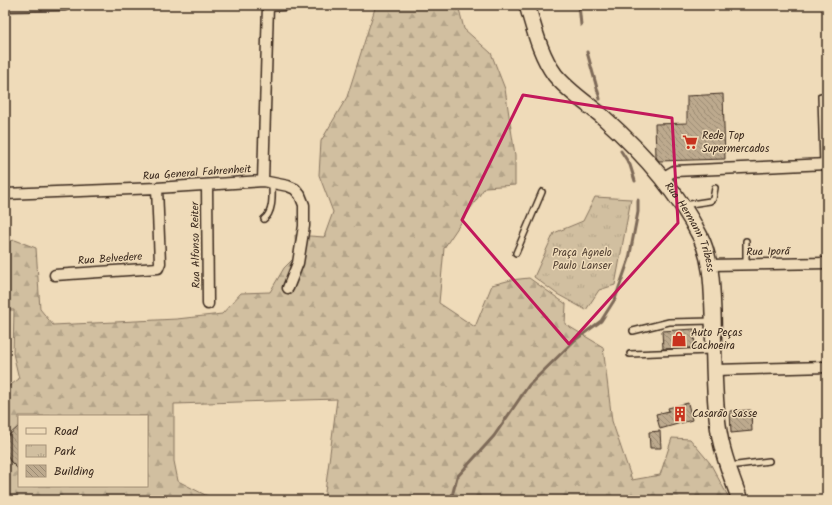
<svg xmlns="http://www.w3.org/2000/svg" width="832" height="505" viewBox="0 0 832 505" font-family="Kalam,sans-serif">
	<style>
		.forest { fill: url(#forest-firs); stroke: #86745f; fill-rule: evenodd }
		.park { fill: url(#park-tufts); stroke: #86745f }
		.lines { fill: none; stroke-linecap: round; stroke-linejoin: round }
		.stream { stroke: #7e6b58; stroke-width: 3 }
		.building { fill: url(#building-back-hatch); stroke: #3b2a1e }
		.lane-casing { stroke: #3b2a1e; stroke-width: 8 }
		.street-casing { stroke: #3b2a1e; stroke-width: 13 }
		.secondary-casing { stroke: #3b2a1e; stroke-width: 18 }
		.lane { stroke: #efdbb9; stroke-width: 5 }
		.street { stroke: #efdbb9; stroke-width: 10 }
		.secondary { stroke: #efdbb9; stroke-width: 15 }
		.marked { fill: none; stroke: #c2185b; stroke-width: 3; stroke-linejoin: round }
		.labels { text-anchor: middle; dominant-baseline: central; stroke-width: 3; stroke-linejoin: round; paint-order: stroke }
		.poi-label { font-size: 11px; fill: #3b2a1e; stroke: #efdbb9; text-anchor: start }
		.street-label { font-size: 11px; fill: #3b2a1e; stroke: #efdbb9 }
		.park-label { font-size: 11px; fill: #524032; stroke: #efdbb9 }
	</style>
	<defs>
		<pattern id="forest-firs" width="22" height="20" patternUnits="userSpaceOnUse"><rect width="22" height="20" fill="#d1bfa0"/><path d="M5 1l3.5 6h-7zM16 11l3.5 6h-7z" fill="#b4a489"/></pattern>
		<pattern id="park-tufts" width="24" height="20" patternUnits="userSpaceOnUse"><rect width="24" height="20" fill="#d1bfa0"/><path d="M3 7l-1-3M5 7V3M7 7l1-3M15 17l-1-3M17 17v-4M19 17l1-3" fill="none" stroke="#b4a489"/></pattern>
		<pattern id="building-back-hatch" width="6" height="6" patternUnits="userSpaceOnUse"><rect width="6" height="6" fill="#bdaa8e"/><path d="M-1 5l2 2M0 0l6 6M5-1l2 2" fill="none" stroke="#9b8b73"/></pattern>
	</defs>
	<rect width="100%" height="100%" fill="#efdbb9"/>
	<filter id="ink" filterUnits="userSpaceOnUse"><feTurbulence type="fractalNoise" baseFrequency=".025" numOctaves="2"/><feDisplacementMap in="SourceGraphic" scale="8" xChannelSelector="R" yChannelSelector="G"/><feConvolveMatrix kernelMatrix="1 2 1 2 8 2 1 2 1" color-interpolation-filters="sRGB"/></filter>
	<g filter="url(#ink)">
		<path class="forest" d="M 376,5 L 458,5 L 464,29 L 491,53 L 505,89 L 515,155 L 515,185 L 485,187 L 444,248 L 439,303 L 475,327 L 492,285 L 511,280 L 529,278 L 566,304 L 565,324 L 603,347 L 612,421 L 632,480 L 660,475 L 672,438 L 690,439 L 710,463 L 730,500 L 324,500 L 337,399 L 174,404 L 174,461 L 178,481 L 215,500 L 5,500 L 5,389 L 19,379 L 13,353 L 14,310 L 5,310 L 5,242 L 15,240 L 36,248 L 40,309 L 53,325 L 177,319 L 222,314 L 241,293 L 270,292 L 284,268 L 296,256 L 295,235 L 324,237 L 333,212 L 319,175 L 321,141 L 347,97 ZM 19,416 L 147,416 L 147,486 L 19,486 Z"/>
		<path class="park" d="M 595,197 L 631,199 L 615,285 L 599,290 L 586,310 L 557,294 L 534,277 L 554,233 L 583,221 Z"/>
		<g class="lines">
			<path class="stream" d="M 579,5 L 581,25
				M 587,52 L 600,99
				M 621,151 L 630,165 L 635,181
				M 451,500 L 457,477 L 494,436 L 529,385 L 575,340 L 601,321 L 615,299 L 629,259 L 638,212 L 638,200"/>
		</g>
		<path class="building" d="M 723,94 L 725,159 L 659,161 L 656,157 L 655,124 L 687,123 L 687,96 Z
			M 694,329 L 695,348 L 663,349 L 662,331 Z
			M 688,403 L 692,420 L 660,429 L 656,414 L 669,411 L 668,408 Z
			M 751,410 L 752,431 L 731,433 L 730,411 Z
			M 19,426 L 19,470 L 10,461 L 5,450 L 8,436 Z
			M 660,431 L 661,448 L 650,448 L 649,432 Z"/>
		<g class="lines">
			<g class="lane-casing">
				<path id="lane" d="M 821,96 L 823,165
					M 684,205 L 710,201 L 713,199 L 715,188
					M 264,219 C 274,212 272,193 272,183
					M 746,241 L 746,265
					M 516,253 L 542,192
					M 633,331 L 669,322 L 712,321
					M 630,354 L 711,351
					M 729,466 L 769,461"/>
			</g>
			<g class="street-casing">
				<path id="street" d="M 5,6 L 65,5
					M 268,6 L 285,5
					M 662,178 L 674,171 L 827,164
					M 263,181 L 268,5
					M 207,185 L 208,304
					M 5,194 L 157,188 L 263,181 L 288,186 L 295,189 L 300,195 L 304,205 L 304,226 L 298,263 L 288,288
					M 710,265 L 827,263
					M 55,275 L 158,268 L 160,263 L 157,188
					M 715,370 L 827,367"/>
			</g>
			<g class="secondary-casing">
				<g id="secondary">
					<path id="s1" d="M 527,5 C 534,28 540,55 555,75 C 569,92 587,103 603,117 C 641,151 677,190 700,236 C 712,261 712,286 713,313 C 714,350 713,388 718,425 C 721,451 731,475 740,500"/>
				</g>
			</g>
			<use href="#lane" class="lane"/>
			<use href="#street" class="street"/>
			<use href="#secondary" class="secondary"/>
		</g>
	</g>
	<path class="marked" d="M 523,95 L 672,118 L 678,223 L 569,344 L 462,220 Z"/>
	<defs>
		<g id="supermarket-bare" transform="scale(1.2)"><path d="M-6-5.5h2.5l.6 2H6L4.5 2H-2.5L-4.4-4H-6ZM-1.5 3.2a1.3 1.3 0 1 0 .1 0ZM3 3.2a1.3 1.3 0 1 0 .1 0Z" fill="#c8321e" stroke="#efdbb9" stroke-width="2.5" paint-order="stroke"/></g>
		<g id="shop-bare" transform="scale(1.2)"><path d="M-5-2.5h2.3a2.7 3.5 0 0 1 5.4 0H5L5.5 6h-11ZM-1.5-2.5h3a1.5 2.3 0 0 0-3 0Z" fill="#c8321e" stroke="#efdbb9" stroke-width="2.5" paint-order="stroke"/></g>
		<g id="building-bare" transform="scale(1.2)"><path d="M-4-6H4V6H1V3H-1V6H-4ZM-2.5-4.3h1.7v1.8h-1.7ZM.8-4.3h1.7v1.8H.8ZM-2.5-1h1.7V.8h-1.7ZM.8-1h1.7V.8H.8Z" fill="#c8321e" stroke="#efdbb9" stroke-width="2.5" paint-order="stroke"/></g>
	</defs>
	<g fill-rule="evenodd">
		<use href="#supermarket-bare" x="690" y="142"/>
		<use href="#shop-bare" x="679" y="339"/>
		<use href="#building-bare" x="680" y="414"/>
	</g>
	<g class="labels">
		<g class="poi-label">
			<text x="702" y="136">Rede Top<tspan x="702" dy="13">Supermercados</tspan></text>
			<text x="691" y="333">Auto Peças<tspan x="691" dy="13">Cachoeira</tspan></text>
			<text x="692" y="414">Casarão Sasse</text>
		</g>
		<g class="street-label">
			<text transform="translate(197 173) rotate(-4)">Rua General Fahrenheit</text>
			<text stroke="none"><textPath href="#s1" startOffset="282">Rua Hermann Tribess</textPath></text>
			<text transform="translate(196 245) rotate(-91)">Rua Alfonso Reiter</text>
			<text transform="translate(768 252) rotate(-1)">Rua Iporã</text>
			<text transform="translate(110 259) rotate(-4)">Rua Belvedere</text>
		</g>
		<g class="park-label">
			<text x="582" y="253">Praça Agnelo<tspan x="582" dy="13">Paulo Lanser</tspan></text>
		</g>
	</g>
	<rect width="832" height="505" fill="none" stroke="#efdbb9" stroke-width="20"/>
	<rect x="10" y="10" width="812" height="485" fill="none" stroke="#3b2a1e" stroke-width="1.5" filter="url(#ink)"/>
	<rect x="18" y="415" width="130" height="72" fill="#efdbb9" stroke="#a7947b"/>
	<rect x="26" y="428" width="20" height="6" fill="#efdbb9" stroke="#a7947b"/>
	<text x="54" y="435" font-size="12" fill="#3b2a1e">Road</text>
	<rect x="26" y="445" width="20" height="12" fill="url(#park-tufts)" stroke="#a7947b"/>
	<text x="54" y="455" font-size="12" fill="#3b2a1e">Park</text>
	<rect x="26" y="465" width="20" height="12" fill="url(#building-back-hatch)" stroke="#a7947b"/>
	<text x="54" y="475" font-size="12" fill="#3b2a1e">Building</text>
</svg>
